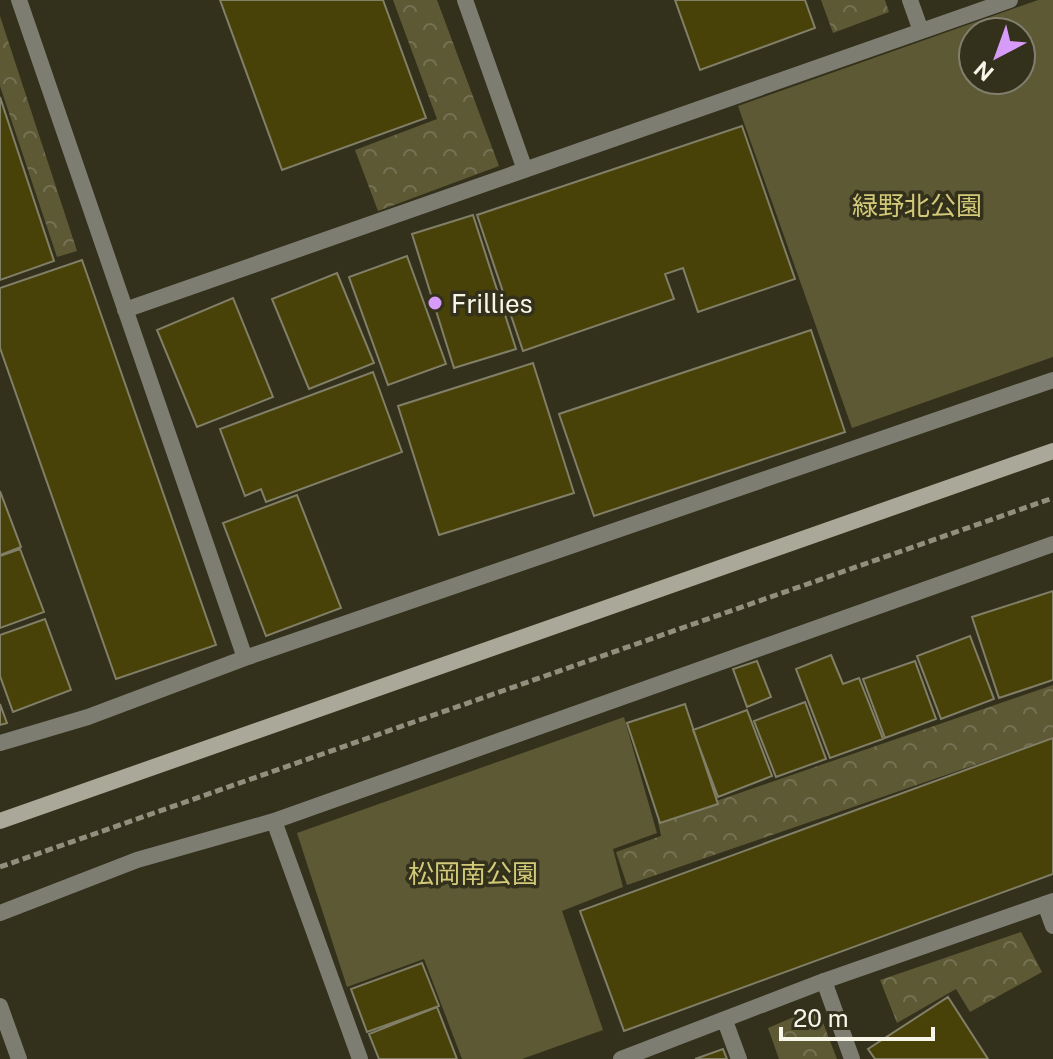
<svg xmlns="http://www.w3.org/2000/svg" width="1053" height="1059" viewBox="0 0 1053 1059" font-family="'Public Sans','Noto Sans JP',sans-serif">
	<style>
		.forest { fill: url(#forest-crowns) }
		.park { fill: #5d5935; fill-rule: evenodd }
		.building { fill: #484209; stroke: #817f67; stroke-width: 2 }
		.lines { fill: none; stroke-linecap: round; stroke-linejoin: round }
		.path { stroke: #918f7d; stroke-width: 5; stroke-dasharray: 8 4; stroke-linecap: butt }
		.lane { stroke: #7e7d72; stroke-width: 16 }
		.street { stroke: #7e7d72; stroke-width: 16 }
		.secondary { stroke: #aaa898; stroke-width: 16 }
		.poi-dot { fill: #d79bf9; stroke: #33301b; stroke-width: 3 }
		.labels { text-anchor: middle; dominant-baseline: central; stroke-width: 7; stroke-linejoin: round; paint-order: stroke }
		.park-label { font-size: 26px; fill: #d3ca79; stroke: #33301b }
		.poi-label { font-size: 26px; fill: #f7f6e8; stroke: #33301b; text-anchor: start }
	</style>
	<defs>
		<pattern id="forest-crowns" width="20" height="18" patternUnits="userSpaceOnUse" patternTransform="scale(2)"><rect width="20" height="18" fill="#5d5935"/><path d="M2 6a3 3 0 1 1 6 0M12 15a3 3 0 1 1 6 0" fill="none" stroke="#757152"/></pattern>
	</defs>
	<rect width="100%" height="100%" fill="#33301b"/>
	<path class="forest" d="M 393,0 L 437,0 L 499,166 L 378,211 L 355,150 L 437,119 Z
		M 821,0 L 885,0 L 889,12 L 833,33 Z
		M 0,16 L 77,251 L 57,257 L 0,86 Z
		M 1053,685 L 1053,738 L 627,885 L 616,852 L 661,836 L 658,821 Z
		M 1021,932 L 1042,972 L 970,1012 L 956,989 L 897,1023 L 880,980 Z
		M 817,1007 L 837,1059 L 779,1059 L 768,1028 Z"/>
	<path class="park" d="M 1038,0 L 1053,0 L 1053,357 L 852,428 L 738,106 ZM 1021,32 L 1021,80 L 973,80 L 973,32 Z
		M 624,717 L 657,833 L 613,849 L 623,887 L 562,911 L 603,1030 L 522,1059 L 462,1059 L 424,959 L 347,987 L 297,833 Z"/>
	<path class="building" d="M 220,0 L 383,0 L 426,118 L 282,170 Z
		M 675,0 L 805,0 L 815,28 L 700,70 Z
		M 0,97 L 54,261 L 0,280 Z
		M 742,126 L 795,279 L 698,312 L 683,268 L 665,274 L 674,299 L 523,351 L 477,215 Z
		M 473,215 L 516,349 L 454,368 L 412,234 Z
		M 407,256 L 446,364 L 388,385 L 349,277 Z
		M 82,260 L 216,645 L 116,679 L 0,348 L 0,288 Z
		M 337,273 L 374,363 L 309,389 L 272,299 Z
		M 233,298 L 273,397 L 197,427 L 157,330 Z
		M 811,330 L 845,432 L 594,516 L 559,414 Z
		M 533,363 L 574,493 L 439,535 L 398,406 Z
		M 373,372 L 402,452 L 266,502 L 261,489 L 245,496 L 220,429 Z
		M 0,491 L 21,547 L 0,555 Z
		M 297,495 L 341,608 L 266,636 L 223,523 Z
		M 20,549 L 44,612 L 0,628 L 0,556 Z
		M 1053,591 L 1053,680 L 999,698 L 972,617 Z
		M 45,619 L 71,690 L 13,712 L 0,676 L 0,635 Z
		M 970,636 L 994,699 L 941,719 L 917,656 Z
		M 831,655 L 843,684 L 859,678 L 883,739 L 830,758 L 796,669 Z
		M 757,661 L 771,697 L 747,707 L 733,669 Z
		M 915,661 L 936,719 L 885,738 L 863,679 Z
		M 805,702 L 826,759 L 776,777 L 754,721 Z
		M 0,704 L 7,723 L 0,725 Z
		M 685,704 L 718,804 L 660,823 L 627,723 Z
		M 747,710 L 772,776 L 718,797 L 693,730 Z
		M 1053,738 L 1053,874 L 624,1031 L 580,911 Z
		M 422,963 L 439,1006 L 367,1032 L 351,989 Z
		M 948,997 L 988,1059 L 875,1059 L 868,1049 Z
		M 437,1007 L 457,1059 L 379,1059 L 369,1034 Z
		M 723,1049 L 727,1059 L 695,1059 Z"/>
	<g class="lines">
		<path class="path" d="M 0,867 L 1053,498"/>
		<path class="lane" d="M 1045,904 L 1053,926
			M 824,981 L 852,1059"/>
		<path class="street" d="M 19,0 L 245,658
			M 465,0 L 525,170
			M 910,0 L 921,31
			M 125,310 L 1010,0
			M 0,743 L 88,717 L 245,658 L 1053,380
			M 274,821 L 360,1059
			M 0,913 L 137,860 L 274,821 L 1053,544
			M 0,1006 L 19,1059
			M 725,1021 L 739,1059
			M 621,1059 L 824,981 L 1053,901"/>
		<path class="secondary" d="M 0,821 L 1053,451"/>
	</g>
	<circle class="poi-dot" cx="435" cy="303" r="8"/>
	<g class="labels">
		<g class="park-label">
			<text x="917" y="205">緑野北公園</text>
			<text x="473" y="873">松岡南公園</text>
		</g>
		<g class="poi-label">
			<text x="451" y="303">Frillies</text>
		</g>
	</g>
	<g transform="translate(997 56) rotate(221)"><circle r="38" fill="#33301b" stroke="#817f6d" stroke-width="2"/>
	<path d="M0-6L14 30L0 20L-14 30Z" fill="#d79bf9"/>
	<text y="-12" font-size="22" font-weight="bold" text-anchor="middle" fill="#f7f6e8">N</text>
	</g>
	<path d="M781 1027v12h152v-12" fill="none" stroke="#f7f6e8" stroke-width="4"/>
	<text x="793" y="1027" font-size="24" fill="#f7f6e8" stroke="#33301b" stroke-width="6" paint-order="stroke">20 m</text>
</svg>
